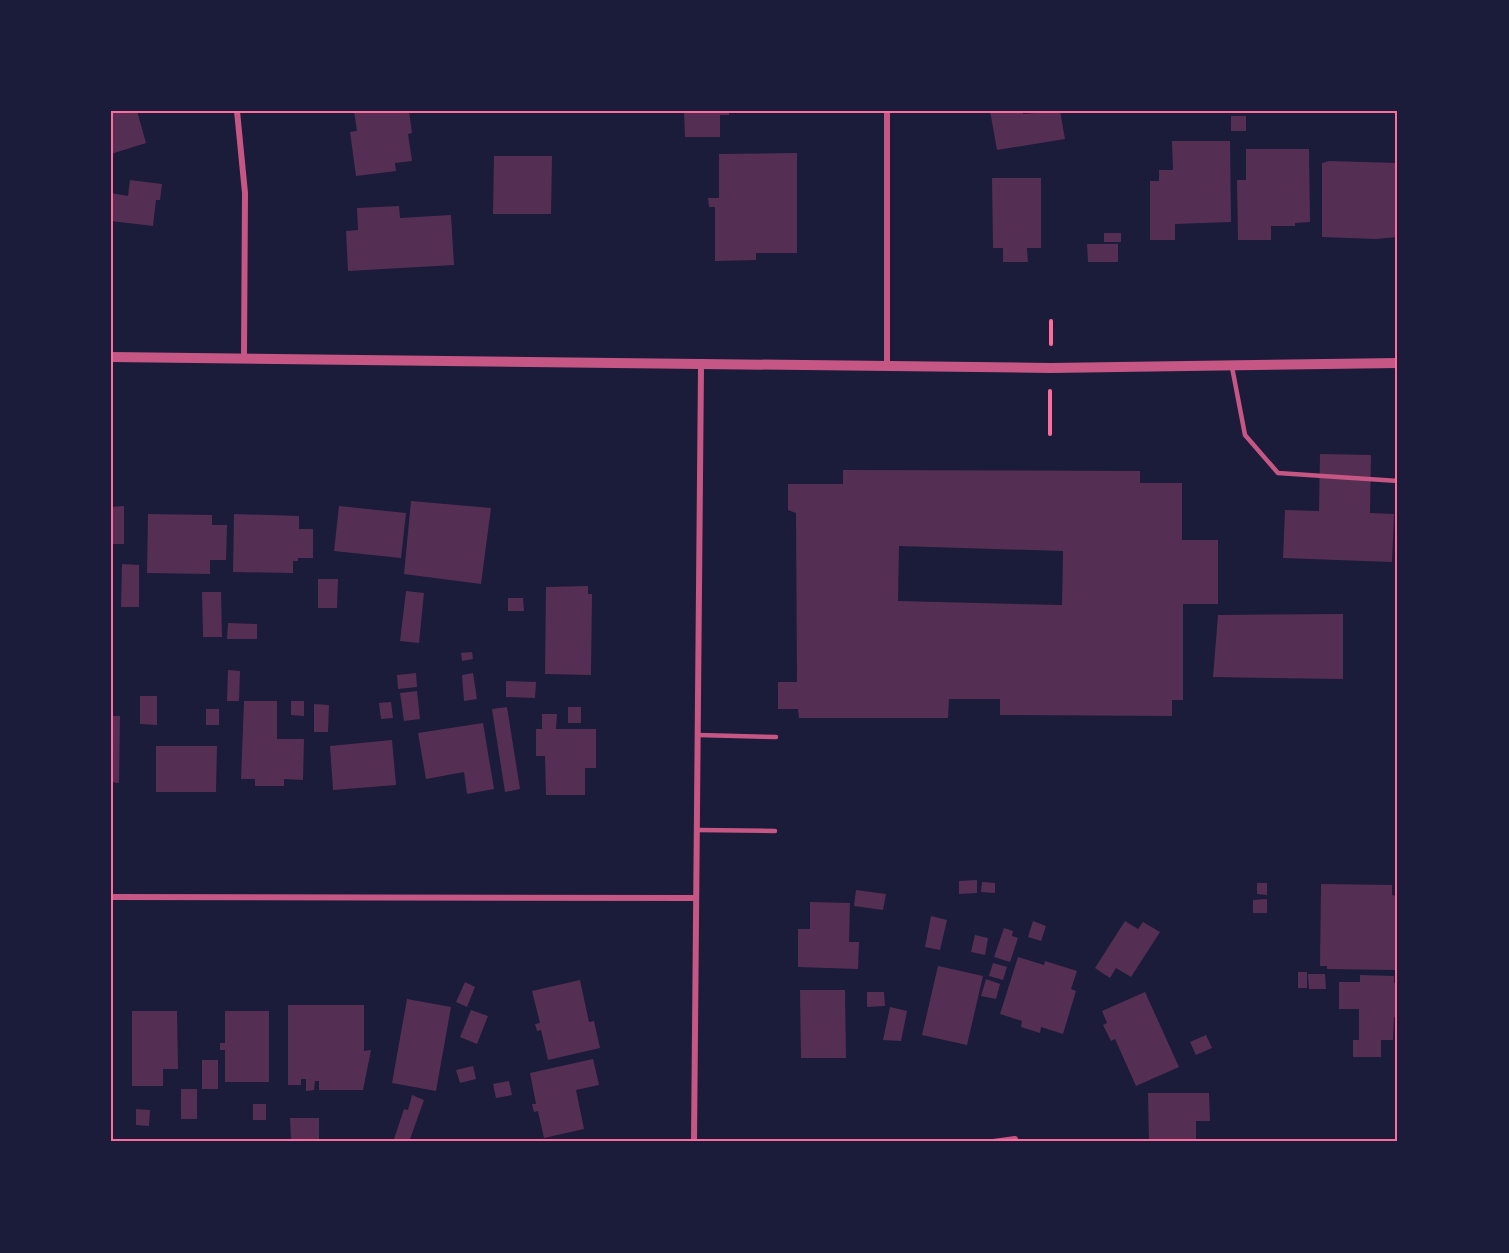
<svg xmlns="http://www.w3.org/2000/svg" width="1509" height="1253" viewBox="0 0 1509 1253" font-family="'Asap Condensed',sans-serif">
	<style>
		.building { fill: #542f53; fill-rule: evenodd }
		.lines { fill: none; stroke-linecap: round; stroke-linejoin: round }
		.path { stroke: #ff6b9d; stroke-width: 4 }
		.service { stroke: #c65784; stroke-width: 4.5 }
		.minor { stroke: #c65784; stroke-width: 6 }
		.tertiary { stroke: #c65784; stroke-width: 10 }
		.neatline { fill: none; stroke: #ff6b9d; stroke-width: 2 }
	</style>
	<rect width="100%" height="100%" fill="#1b1b3a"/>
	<path class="building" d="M 111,111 L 137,111 L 146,143 L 111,154 Z
		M 354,111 L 409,111 L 412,133 L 408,134 L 412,161 L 395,163 L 396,171 L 356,176 L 350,132 L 357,131 Z
		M 684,111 L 729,111 L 729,115 L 720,115 L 720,137 L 685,137 Z
		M 990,111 L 1023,111 L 1023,114 L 1060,111 L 1065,139 L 997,150 Z
		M 1231,116 L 1246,116 L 1246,131 L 1231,131 Z
		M 1172,141 L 1230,141 L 1231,222 L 1175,224 L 1175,240 L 1150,240 L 1150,181 L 1159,181 L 1159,170 L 1173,170 Z
		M 1246,149 L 1309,149 L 1310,222 L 1295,223 L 1295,226 L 1271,226 L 1271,240 L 1238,240 L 1237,180 L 1246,180 Z
		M 797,153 L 797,253 L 756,253 L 756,260 L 715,261 L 715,207 L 709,207 L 708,198 L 719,198 L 719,154 Z
		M 494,156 L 552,156 L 551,214 L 493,214 Z
		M 1329,161 L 1398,163 L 1398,237 L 1376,239 L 1322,237 L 1322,163 Z
		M 992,178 L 1041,178 L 1041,248 L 1027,248 L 1028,262 L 1003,262 L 1003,248 L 993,248 Z
		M 130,180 L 162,184 L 160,200 L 156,200 L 153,226 L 111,221 L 111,193 L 128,196 Z
		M 399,206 L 400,218 L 451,215 L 454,265 L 348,271 L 346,231 L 358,230 L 357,208 Z
		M 1104,233 L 1121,233 L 1121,242 L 1104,242 Z
		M 1087,244 L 1118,244 L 1118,262 L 1088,262 Z
		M 1320,454 L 1371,455 L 1370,513 L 1394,514 L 1392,562 L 1283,558 L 1285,510 L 1319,511 Z
		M 843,470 L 1140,471 L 1140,483 L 1182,483 L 1182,540 L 1218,540 L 1218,604 L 1183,604 L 1183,700 L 1172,700 L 1172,716 L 1000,715 L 1000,699 L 949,699 L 948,718 L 799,718 L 798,709 L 778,709 L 778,682 L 797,682 L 796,513 L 788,510 L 788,484 L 843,484 ZM 899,546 L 1063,551 L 1062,605 L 898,601 Z
		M 411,501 L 491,508 L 481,584 L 404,574 Z
		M 124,506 L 124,544 L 111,544 L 111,507 Z
		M 339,506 L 406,513 L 401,558 L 334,551 Z
		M 148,514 L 212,515 L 212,525 L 227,525 L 226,560 L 210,560 L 210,574 L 147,573 Z
		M 234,514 L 299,516 L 299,529 L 313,529 L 313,558 L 298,558 L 298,561 L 293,561 L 293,573 L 233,572 Z
		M 122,564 L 139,565 L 139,607 L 121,607 Z
		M 318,579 L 338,579 L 337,608 L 318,608 Z
		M 588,586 L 588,594 L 592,594 L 591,675 L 545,674 L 546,587 Z
		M 406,591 L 424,593 L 419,643 L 400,641 Z
		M 202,592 L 221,592 L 222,637 L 203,637 Z
		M 508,598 L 523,598 L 524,611 L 508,611 Z
		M 1343,614 L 1343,679 L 1213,677 L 1218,615 Z
		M 228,623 L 257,624 L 257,639 L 227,639 Z
		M 472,652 L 473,659 L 462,661 L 461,653 Z
		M 228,670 L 240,671 L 239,701 L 227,701 Z
		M 416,673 L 417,687 L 398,689 L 397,675 Z
		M 473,673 L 477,699 L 464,701 L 462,675 Z
		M 506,681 L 536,682 L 535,698 L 506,697 Z
		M 417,691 L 420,719 L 404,721 L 400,693 Z
		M 140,696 L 157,696 L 157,725 L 140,724 Z
		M 244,701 L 277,701 L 277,739 L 304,739 L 303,780 L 284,779 L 284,786 L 255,786 L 255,779 L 241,779 Z
		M 291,701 L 304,701 L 304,716 L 291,715 Z
		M 391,702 L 393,718 L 381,719 L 379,703 Z
		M 314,704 L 329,705 L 328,732 L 314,732 Z
		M 507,707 L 520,789 L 505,792 L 492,709 Z
		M 568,707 L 581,707 L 581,723 L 568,723 Z
		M 206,709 L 219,709 L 219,725 L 206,725 Z
		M 542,714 L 557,714 L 556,729 L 596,729 L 596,768 L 585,768 L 585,795 L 546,795 L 545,756 L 536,756 L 536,729 L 542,729 Z
		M 111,716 L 120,716 L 119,783 L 111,782 Z
		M 483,723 L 494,789 L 467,794 L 464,772 L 426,779 L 418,733 Z
		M 392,740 L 396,785 L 333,790 L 330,746 Z
		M 156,746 L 217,746 L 216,792 L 156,792 Z
		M 977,880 L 977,893 L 959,894 L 959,881 Z
		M 982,882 L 995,883 L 995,893 L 981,892 Z
		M 1257,883 L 1267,883 L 1267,895 L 1257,894 Z
		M 1321,884 L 1392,885 L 1392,895 L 1396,896 L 1396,970 L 1327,969 L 1327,966 L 1320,966 Z
		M 856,890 L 886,894 L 883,910 L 854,906 Z
		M 1267,899 L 1267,913 L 1253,913 L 1253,900 Z
		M 810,902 L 850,903 L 849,942 L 859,942 L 858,969 L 798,967 L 798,929 L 810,929 Z
		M 931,916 L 947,920 L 940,950 L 925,947 Z
		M 1033,921 L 1046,926 L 1041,941 L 1028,937 Z
		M 1125,921 L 1138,929 L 1143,922 L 1160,932 L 1131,977 L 1116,968 L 1110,978 L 1095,968 Z
		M 1004,928 L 1013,931 L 1012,936 L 1018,938 L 1010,962 L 994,957 Z
		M 975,935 L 988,938 L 985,955 L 971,952 Z
		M 1018,957 L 1044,965 L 1045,961 L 1077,971 L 1071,989 L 1076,991 L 1063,1034 L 1041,1027 L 1040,1033 L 1021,1027 L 1022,1021 L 1000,1014 Z
		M 993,963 L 1007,967 L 1003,980 L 989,976 Z
		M 938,966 L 983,976 L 967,1045 L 922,1035 Z
		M 1298,972 L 1307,972 L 1307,988 L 1298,988 Z
		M 1308,974 L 1325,974 L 1326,989 L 1309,989 Z
		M 1360,975 L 1394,976 L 1394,983 L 1398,983 L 1397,1017 L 1394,1017 L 1393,1040 L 1381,1040 L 1381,1057 L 1353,1057 L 1353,1040 L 1359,1040 L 1359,1009 L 1339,1009 L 1339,982 L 1360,982 Z
		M 986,979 L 1000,984 L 996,999 L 981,996 Z
		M 580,980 L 589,1022 L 594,1021 L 600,1048 L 548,1060 L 541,1030 L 537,1031 L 535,1024 L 540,1023 L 532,991 Z
		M 465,982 L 475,987 L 467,1007 L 456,1002 Z
		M 800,990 L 845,990 L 846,1058 L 801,1058 Z
		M 867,992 L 884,992 L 885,1006 L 867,1007 Z
		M 1145,992 L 1179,1067 L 1136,1086 L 1115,1039 L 1111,1041 L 1103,1025 L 1107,1023 L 1102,1011 Z
		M 407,999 L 451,1007 L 436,1091 L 392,1083 Z
		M 288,1005 L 364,1005 L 364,1051 L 371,1050 L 363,1090 L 319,1090 L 319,1081 L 315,1081 L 314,1090 L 306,1091 L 306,1079 L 301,1079 L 301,1085 L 288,1085 Z
		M 890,1007 L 907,1011 L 901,1041 L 883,1040 Z
		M 471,1010 L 488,1016 L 477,1044 L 460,1037 Z
		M 132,1011 L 177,1011 L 178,1069 L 163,1069 L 163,1086 L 132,1086 Z
		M 225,1011 L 269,1011 L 269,1082 L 225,1082 L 225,1050 L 220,1050 L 220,1043 L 225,1043 Z
		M 1206,1035 L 1212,1048 L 1196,1055 L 1190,1042 Z
		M 593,1059 L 599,1085 L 576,1090 L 584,1129 L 544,1138 L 538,1111 L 534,1112 L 532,1104 L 536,1104 L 530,1073 Z
		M 202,1060 L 218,1060 L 218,1089 L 202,1089 Z
		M 473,1066 L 476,1079 L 460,1083 L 456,1070 Z
		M 509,1081 L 512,1095 L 496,1098 L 493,1084 Z
		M 181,1089 L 197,1089 L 197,1119 L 181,1119 Z
		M 1148,1093 L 1209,1093 L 1210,1121 L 1196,1121 L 1196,1142 L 1149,1142 Z
		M 412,1095 L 424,1100 L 409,1142 L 393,1142 L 404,1109 L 408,1110 Z
		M 253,1104 L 266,1104 L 266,1120 L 253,1120 Z
		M 136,1109 L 150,1110 L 149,1126 L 136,1125 Z
		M 290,1118 L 319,1118 L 319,1142 L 291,1142 Z"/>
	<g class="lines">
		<path class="path" d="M 1051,321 L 1051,344
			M 1050,434 L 1050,391"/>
		<path class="service" d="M 1232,367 L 1245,435 L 1278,473 L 1398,481
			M 698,735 L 776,737
			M 697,830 L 775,831"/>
		<path class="minor" d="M 237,111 L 245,193 L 244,357
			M 887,367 L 887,111
			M 111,897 L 696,898
			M 694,1142 L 701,366
			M 993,1142 L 1015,1139"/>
		<path class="tertiary" d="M 111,357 L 1051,368 L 1398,363"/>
	</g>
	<rect width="1509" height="1253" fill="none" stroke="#1b1b3a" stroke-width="225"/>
	<rect x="112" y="112" width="1284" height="1028" class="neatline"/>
</svg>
